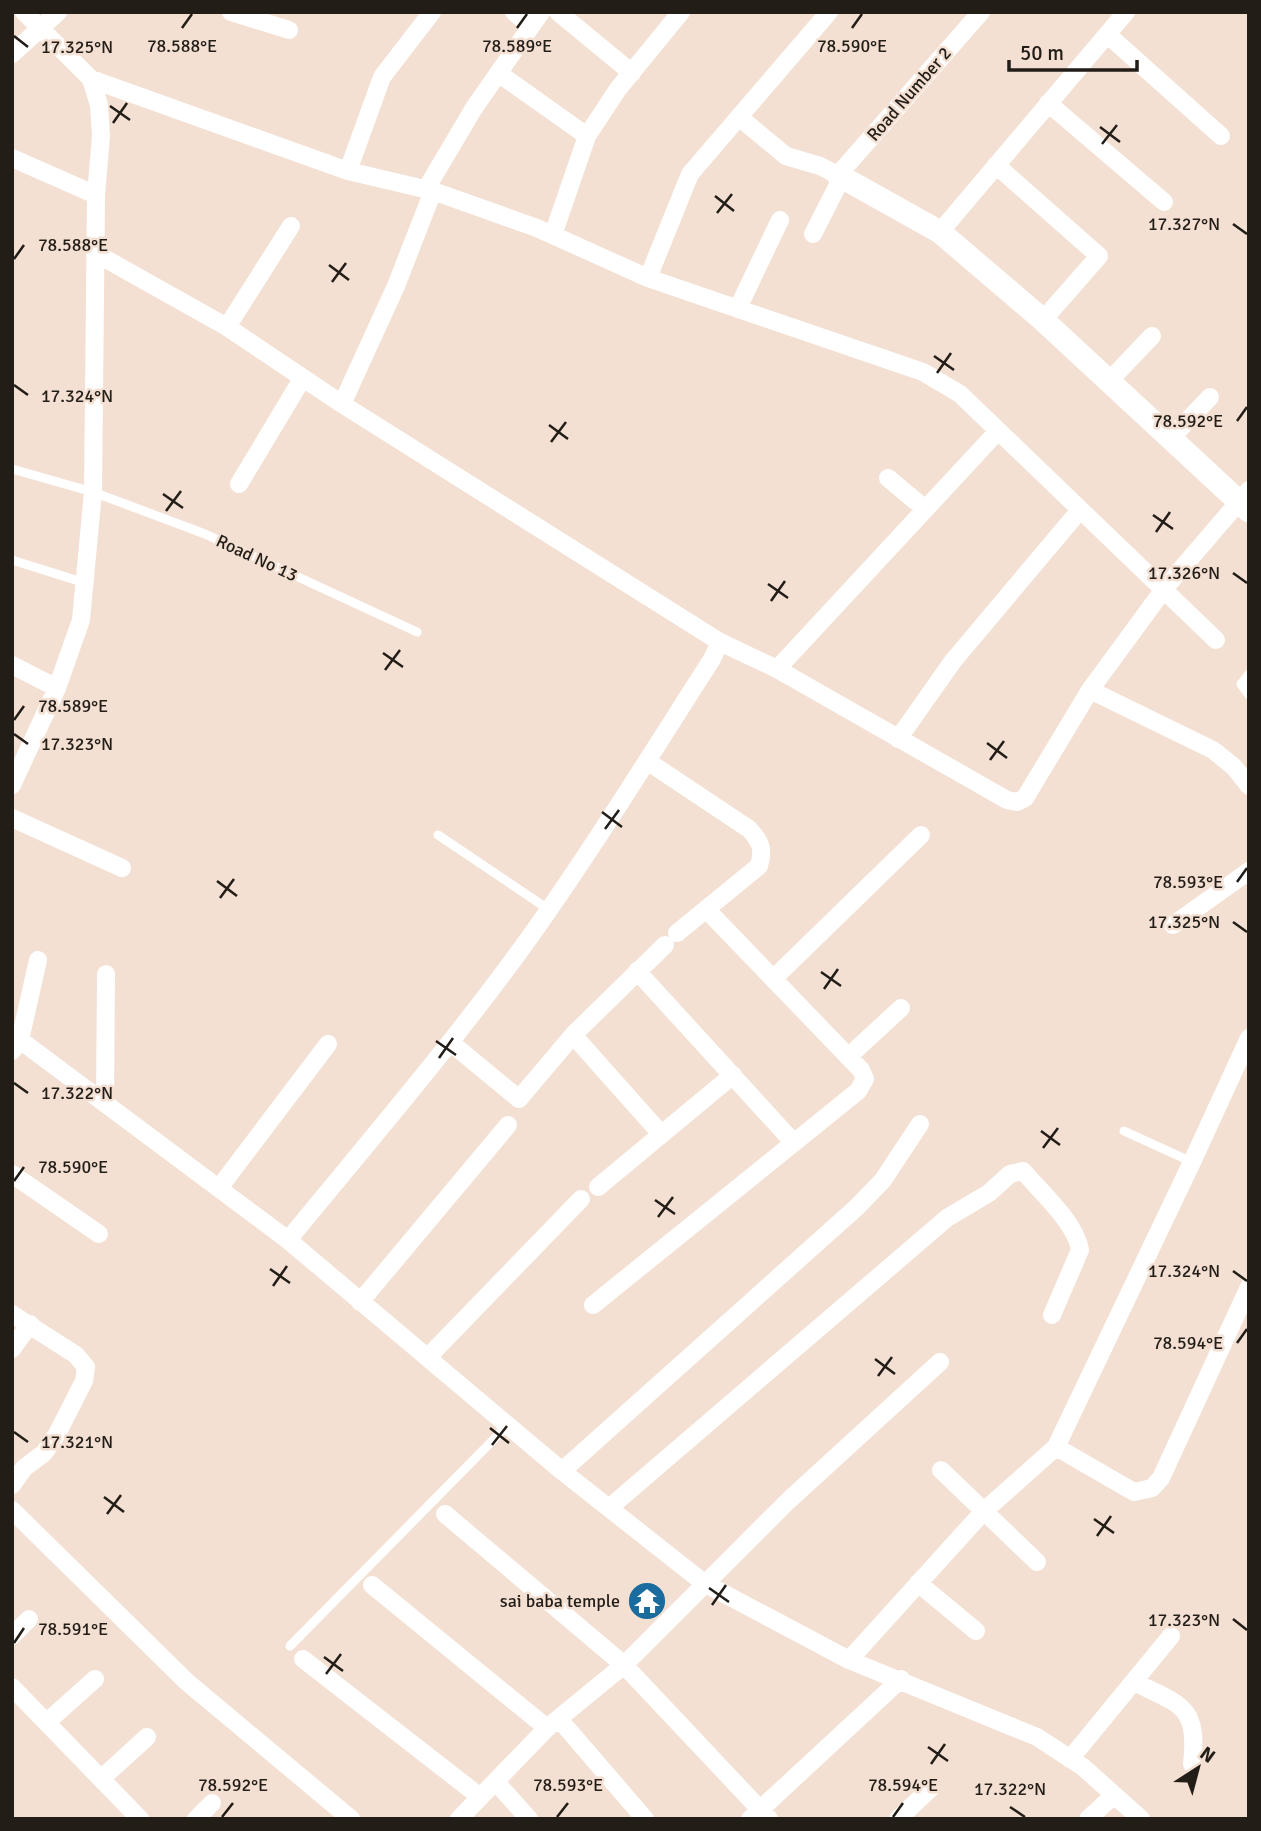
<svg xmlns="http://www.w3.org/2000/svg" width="1261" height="1831" viewBox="0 0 1261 1831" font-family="Signika,sans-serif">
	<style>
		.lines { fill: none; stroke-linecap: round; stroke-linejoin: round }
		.service { stroke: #fff; stroke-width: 9 }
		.minor { stroke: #fff; stroke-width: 18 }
		.tertiary { stroke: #fff; stroke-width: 23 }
		.ticks { fill: none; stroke: #231d18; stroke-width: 2.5 }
		.labels { text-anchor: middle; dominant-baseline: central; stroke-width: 5; stroke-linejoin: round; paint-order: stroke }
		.street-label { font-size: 18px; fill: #231d18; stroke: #f3e0d3 }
		.poi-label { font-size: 18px; fill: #231d18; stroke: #f3e0d3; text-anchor: end }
		.ticks-label { font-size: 18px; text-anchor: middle; fill: #231d18; stroke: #f3e0d3; stroke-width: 5; stroke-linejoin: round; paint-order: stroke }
	</style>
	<rect width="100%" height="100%" fill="#f3e0d3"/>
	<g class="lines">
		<path class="service" d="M 12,469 L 93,492 L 205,534 L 417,632
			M 12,560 L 85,583
			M 1249,674 L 1241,684 L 1249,695
			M 438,835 L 548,909
			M 1124,1131 L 1192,1162
			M 290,1646 L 507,1426"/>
		<path class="minor" d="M 231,12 L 289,30
			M 514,12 L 531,26
			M 558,12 L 632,73
			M 1108,35 L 1221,136
			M 12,54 L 58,12
			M 498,73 L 587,136 L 618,89 L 681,12
			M 91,79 L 348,171 L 433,191 L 537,228 L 648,278 L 923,372 L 960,394 L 1216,640
			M 1048,103 L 1164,202
			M 739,117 L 786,156 L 820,166 L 838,175 L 981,12
			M 12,158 L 96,195
			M 996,165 L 1099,256 L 1043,320
			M 348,171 L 382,77 L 432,12
			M 426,189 L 474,108 L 541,12
			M 940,232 L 1126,12
			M 813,234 L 842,177
			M 553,235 L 587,136
			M 95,253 L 227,327 L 342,404 L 720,642 L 777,669 L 1007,800 L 1017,802 L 1025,798 L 1090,690 L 1164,589 L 1249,490
			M 648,278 L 690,174 L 829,12
			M 738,308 L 780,220
			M 227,327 L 291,226
			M 1109,381 L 1152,336
			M 342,404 L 396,286 L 433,191
			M 1171,438 L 1210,397
			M 888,478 L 925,509
			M 239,484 L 302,379
			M 12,665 L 57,688
			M 777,669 L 998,431
			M 1090,690 L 1213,750 L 1234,767 L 1249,786
			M 898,739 L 953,661 L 1080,510
			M 647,761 L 749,829 C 761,842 764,849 759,866 L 677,933
			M 12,785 L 57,688 L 81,620 L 93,492 L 96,195 L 101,136 L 99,105 L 91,79 L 24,12
			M 12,818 L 122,868
			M 1173,925 L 1249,871
			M 637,971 L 794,1143
			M 773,979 L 921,835
			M 12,1034 L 288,1240 L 562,1471 L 704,1583 L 849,1660 L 1037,1737 L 1083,1767 L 1141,1819
			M 573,1035 L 661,1134
			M 450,1042 L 519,1099 L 573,1035 L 665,945
			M 12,1051 L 20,1040 L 38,960
			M 848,1057 L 901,1008
			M 105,1103 L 106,974
			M 12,1174 L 99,1234
			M 598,1187 L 733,1075
			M 219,1188 L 328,1044
			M 288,1240 C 371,1139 456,1040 532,934 C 595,845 653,751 712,659 L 720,642
			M 360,1302 L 508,1125
			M 593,1305 L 858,1091 L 865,1079 L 861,1070 L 706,909
			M 12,1314 L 76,1355 L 86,1367 L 84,1381 L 57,1434 L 44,1453 L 24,1468 L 12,1485
			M 12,1349 L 30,1324
			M 428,1357 L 581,1199
			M 1056,1447 L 1134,1492 L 1152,1488 L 1161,1478 L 1249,1287
			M 941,1470 L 1037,1562
			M 562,1471 L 857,1207 L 883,1180 L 920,1124
			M 609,1508 L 947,1218 L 989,1193 L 1010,1174 L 1023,1171 C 1041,1192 1076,1223 1080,1250 L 1052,1315
			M 12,1510 L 187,1682 L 351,1819
			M 445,1514 L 624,1665 L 769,1819
			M 918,1583 L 976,1631
			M 372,1585 L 547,1728
			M 12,1636 L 29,1619
			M 303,1659 L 479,1796
			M 849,1660 L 983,1512 L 1056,1447 L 1192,1162 L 1249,1038
			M 1134,1682 C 1180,1705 1199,1705 1192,1764
			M 12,1687 L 140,1819
			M 559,1719 L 645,1819
			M 47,1722 L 95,1679
			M 1070,1759 L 1171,1636
			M 101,1779 L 147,1737
			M 496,1782 L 529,1819
			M 196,1819 L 212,1803
			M 459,1819 L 547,1728 L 624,1665 L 788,1501 L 940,1362
			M 750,1819 L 901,1679
			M 898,1819 L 930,1789
			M 1088,1819 L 1114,1795"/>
		<path class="tertiary" d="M 838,175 L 940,232 L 1043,320 L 1249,511"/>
	</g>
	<path class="ticks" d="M 182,28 L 192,14M 517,28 L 527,14M 852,28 L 862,14M 14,36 L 28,47M 110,106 L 130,120M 113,123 L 127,103M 1100,127 L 1120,142M 1102,144 L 1117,125M 715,196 L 734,211M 717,213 L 732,194M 1233,224 L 1247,234M 14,259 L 24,245M 329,265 L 349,280M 332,282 L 346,263M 934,356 L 954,370M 937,373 L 951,353M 14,385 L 28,395M 1237,421 L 1247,407M 549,425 L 568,439M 551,442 L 566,422M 163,494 L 183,508M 166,511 L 181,491M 1153,515 L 1173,529M 1156,532 L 1170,512M 1233,573 L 1247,583M 768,584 L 788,598M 771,601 L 785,581M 383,653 L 403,667M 385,670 L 400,650M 14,720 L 24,706M 14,734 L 28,744M 987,743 L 1007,758M 990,760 L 1004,741M 602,812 L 622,827M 605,829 L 619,810M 217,881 L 237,896M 1237,882 L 1247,868M 220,898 L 234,879M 1233,922 L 1247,932M 821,972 L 841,986M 824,989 L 838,969M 436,1041 L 456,1055M 439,1058 L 453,1038M 14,1083 L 28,1093M 1041,1131 L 1060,1145M 1043,1148 L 1058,1128M 14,1181 L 24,1167M 655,1200 L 675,1214M 658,1217 L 673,1197M 270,1269 L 290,1283M 1233,1271 L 1247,1281M 273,1286 L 287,1266M 1237,1343 L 1247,1329M 875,1359 L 895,1374M 878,1376 L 892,1357M 490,1428 L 509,1443M 14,1432 L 28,1442M 492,1445 L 507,1426M 104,1497 L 124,1512M 107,1514 L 121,1495M 1094,1519 L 1114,1533M 1097,1536 L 1111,1516M 709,1588 L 729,1602M 712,1605 L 726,1585M 1233,1619 L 1247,1630M 14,1643 L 24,1628M 324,1657 L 343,1671M 326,1674 L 341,1654M 928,1747 L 948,1761M 931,1764 L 945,1744M 1010,1807 L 1025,1817M 222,1817 L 233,1803M 557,1817 L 568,1803M 893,1817 L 903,1803"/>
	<defs>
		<g id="temple-disc" transform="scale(2.0125)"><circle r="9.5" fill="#196c9d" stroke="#f3e0d3"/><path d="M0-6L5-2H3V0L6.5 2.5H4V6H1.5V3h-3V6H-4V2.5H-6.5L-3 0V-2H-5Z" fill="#fff"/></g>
	</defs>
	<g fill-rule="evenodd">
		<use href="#temple-disc" x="647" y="1601"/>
	</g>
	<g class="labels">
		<g class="street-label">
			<text transform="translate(909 94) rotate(-49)">Road Number 2</text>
			<text transform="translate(257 558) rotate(25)">Road No 13</text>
		</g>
		<g class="poi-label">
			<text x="620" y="1601">sai baba temple</text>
		</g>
	</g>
	<g class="ticks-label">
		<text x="182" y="52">78.588°E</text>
		<text x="517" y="52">78.589°E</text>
		<text x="852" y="52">78.590°E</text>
		<text x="77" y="53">17.325°N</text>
		<text x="1184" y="230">17.327°N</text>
		<text x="73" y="251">78.588°E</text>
		<text x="77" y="402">17.324°N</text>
		<text x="1188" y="427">78.592°E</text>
		<text x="1184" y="579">17.326°N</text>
		<text x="73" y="712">78.589°E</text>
		<text x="77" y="750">17.323°N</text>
		<text x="1188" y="888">78.593°E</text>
		<text x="1184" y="928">17.325°N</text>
		<text x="77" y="1099">17.322°N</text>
		<text x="73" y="1173">78.590°E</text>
		<text x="1184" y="1277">17.324°N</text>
		<text x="1188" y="1349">78.594°E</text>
		<text x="77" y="1448">17.321°N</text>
		<text x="1184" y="1626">17.323°N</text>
		<text x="73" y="1635">78.591°E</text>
		<text x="233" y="1791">78.592°E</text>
		<text x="568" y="1791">78.593°E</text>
		<text x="903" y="1791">78.594°E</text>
		<text x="1010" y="1795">17.322°N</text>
	</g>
	<rect width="1261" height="1831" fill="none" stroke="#231d18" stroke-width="28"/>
	<g transform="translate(1198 1768) rotate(36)" stroke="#f3e0d3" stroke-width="5" paint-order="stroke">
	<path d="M0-5L12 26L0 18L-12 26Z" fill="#231d18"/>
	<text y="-10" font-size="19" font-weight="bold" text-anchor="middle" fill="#231d18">N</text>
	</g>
	<path d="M1009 60v10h128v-10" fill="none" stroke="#231d18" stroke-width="3.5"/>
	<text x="1020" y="60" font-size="21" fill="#231d18" stroke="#f3e0d3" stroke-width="5" paint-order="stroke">50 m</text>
</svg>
